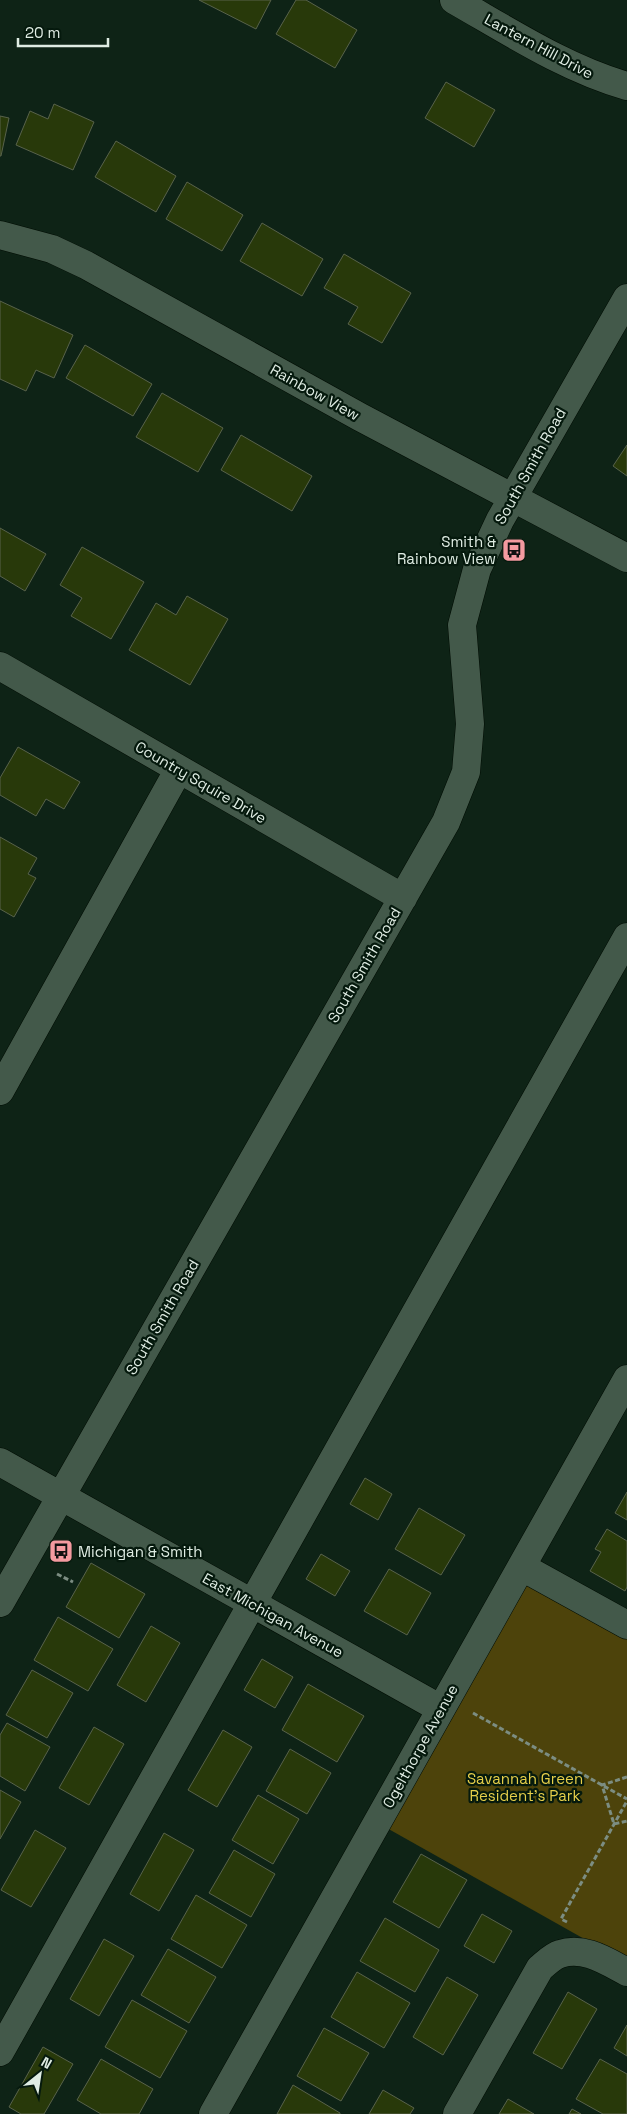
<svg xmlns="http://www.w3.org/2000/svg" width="627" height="2114" viewBox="0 0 627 2114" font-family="'Space Grotesk',sans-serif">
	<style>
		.green { fill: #4d430b }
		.building { fill: #28390a; stroke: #58624b }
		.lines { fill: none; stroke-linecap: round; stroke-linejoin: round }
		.minor-casing { stroke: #000c03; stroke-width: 29 }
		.path { stroke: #7c8d82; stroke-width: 3; stroke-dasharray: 5 2.5; stroke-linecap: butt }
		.minor { stroke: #43594a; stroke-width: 28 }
		.labels { text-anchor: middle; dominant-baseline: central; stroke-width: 4.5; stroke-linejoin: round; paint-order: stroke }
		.street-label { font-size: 15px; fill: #dfece3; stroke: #05190d }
		.poi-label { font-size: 15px; fill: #dfece3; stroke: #05190d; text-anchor: end }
		.park-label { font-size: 15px; fill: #e6cf4a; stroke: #05190d }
	</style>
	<rect width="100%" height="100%" fill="#0e2316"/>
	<path class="green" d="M 525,1576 L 627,1633 L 627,1963 L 385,1827 Z"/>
	<path class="building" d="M 199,0 L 271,0 L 256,29 Z
		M 296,0 L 306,0 L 357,30 L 335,68 L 276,34 Z
		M 446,82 L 495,110 L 474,147 L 425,118 Z
		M 54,104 L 94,122 L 73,170 L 16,145 L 30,111 L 48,119 Z
		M 0,116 L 9,118 L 1,156 L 0,156 Z
		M 116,141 L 176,176 L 156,212 L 95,177 Z
		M 187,182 L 243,215 L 222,251 L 166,219 Z
		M 262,223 L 323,259 L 302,296 L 240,261 Z
		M 344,254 L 411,293 L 382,343 L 348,324 L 358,307 L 324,288 Z
		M 0,301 L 73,335 L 54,378 L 36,370 L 26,391 L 0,379 Z
		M 85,345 L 152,384 L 133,416 L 66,378 Z
		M 162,393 L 223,428 L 198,472 L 136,437 Z
		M 241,435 L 312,476 L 292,511 L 221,470 Z
		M 627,445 L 627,476 L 613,466 Z
		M 0,528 L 46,554 L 25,591 L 0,576 Z
		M 82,547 L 144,582 L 111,639 L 71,616 L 82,598 L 60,585 Z
		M 187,596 L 228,619 L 190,685 L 129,650 L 156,603 L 176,615 Z
		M 18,747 L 80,782 L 64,809 L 46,799 L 36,816 L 0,795 L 0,778 Z
		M 0,837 L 37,858 L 28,874 L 36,878 L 14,917 L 0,909 Z
		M 365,1478 L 392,1494 L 378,1520 L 350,1504 Z
		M 627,1492 L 627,1520 L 615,1513 Z
		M 419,1508 L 465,1535 L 441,1575 L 395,1549 Z
		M 607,1529 L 627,1541 L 627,1587 L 625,1591 L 590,1571 L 601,1552 L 595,1549 Z
		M 321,1554 L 350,1571 L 335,1596 L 306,1579 Z
		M 91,1563 L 145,1594 L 119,1638 L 66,1607 Z
		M 389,1569 L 431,1593 L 407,1635 L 364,1611 Z
		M 58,1617 L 113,1649 L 88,1691 L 34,1660 Z
		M 151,1626 L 180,1643 L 146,1702 L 117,1685 Z
		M 262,1659 L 293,1677 L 275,1708 L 244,1690 Z
		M 32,1670 L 73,1693 L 47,1738 L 6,1715 Z
		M 308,1684 L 364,1716 L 337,1762 L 282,1730 Z
		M 7,1723 L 50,1747 L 25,1791 L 0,1776 L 0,1735 Z
		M 94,1727 L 124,1744 L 89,1805 L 59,1788 Z
		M 223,1730 L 252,1747 L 217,1807 L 188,1790 Z
		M 290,1749 L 331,1773 L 307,1814 L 266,1791 Z
		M 0,1790 L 21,1802 L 0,1839 Z
		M 258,1795 L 299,1819 L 273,1864 L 232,1840 Z
		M 35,1830 L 66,1848 L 31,1907 L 1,1890 Z
		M 164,1833 L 194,1850 L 159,1911 L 130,1894 Z
		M 234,1850 L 275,1874 L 251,1917 L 209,1893 Z
		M 421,1854 L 467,1880 L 439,1928 L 393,1902 Z
		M 196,1895 L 247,1925 L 222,1968 L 171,1939 Z
		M 482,1914 L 512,1931 L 494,1963 L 464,1946 Z
		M 385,1918 L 439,1950 L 415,1992 L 360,1961 Z
		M 104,1939 L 134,1956 L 99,2016 L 70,1999 Z
		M 168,1949 L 216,1977 L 189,2023 L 141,1995 Z
		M 357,1972 L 410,2003 L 384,2048 L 331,2017 Z
		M 447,1977 L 478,1995 L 443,2055 L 413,2037 Z
		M 568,1992 L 597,2009 L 562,2069 L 533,2053 Z
		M 132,2000 L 187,2031 L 160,2078 L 105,2047 Z
		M 627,2025 L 627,2056 L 614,2048 Z
		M 324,2028 L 369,2053 L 341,2101 L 297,2076 Z
		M 43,2047 L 73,2064 L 44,2114 L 21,2114 L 9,2107 Z
		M 101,2059 L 153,2089 L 139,2114 L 101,2114 L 77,2100 Z
		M 600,2059 L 627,2074 L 627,2114 L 603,2114 L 576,2099 Z
		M 293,2085 L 340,2113 L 340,2114 L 277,2114 Z
		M 383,2090 L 414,2108 L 410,2114 L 369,2114 Z
		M 508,2099 L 534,2114 L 499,2114 Z
		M 572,2109 L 581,2114 L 569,2114 Z"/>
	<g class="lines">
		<g class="minor-casing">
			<path id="minor" d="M 454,0 C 510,32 565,68 627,86
				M 0,235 L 52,249 L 86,265 L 360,417 L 627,558
				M 0,666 L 403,898
				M 0,1091 L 179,769
				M 0,1462 L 441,1709
				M 522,1567 L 627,1625
				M 0,1603 L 446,822 L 466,772 L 470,724 L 462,625 L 477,569 L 500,520 L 627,298
				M 0,2052 L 627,937
				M 213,2114 L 627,1379
				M 457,2114 L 540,1968 C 546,1963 553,1956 560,1954 C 584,1946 606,1961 627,1972"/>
		</g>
		<path class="path" d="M 57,1574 L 73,1582
			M 473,1713 L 627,1799
			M 627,1777 L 602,1785 L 614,1824 L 627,1821
			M 567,1922 L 561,1919 L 627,1801"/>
		<use href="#minor" class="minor"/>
	</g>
	<defs>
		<g id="bus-square" transform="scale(1.25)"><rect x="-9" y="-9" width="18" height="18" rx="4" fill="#f49aa0" stroke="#05190d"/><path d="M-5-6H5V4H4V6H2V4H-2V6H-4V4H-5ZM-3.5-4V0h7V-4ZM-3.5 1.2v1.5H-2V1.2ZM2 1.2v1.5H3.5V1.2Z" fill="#111"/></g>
	</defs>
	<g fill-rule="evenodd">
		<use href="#bus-square" x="514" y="550"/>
		<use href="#bus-square" x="61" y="1551"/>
	</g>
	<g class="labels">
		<g class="street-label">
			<text transform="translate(539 46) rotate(28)">Lantern Hill Drive</text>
			<text transform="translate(315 392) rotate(29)">Rainbow View</text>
			<text transform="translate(530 466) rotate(-61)">South Smith Road</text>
			<text transform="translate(201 782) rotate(30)">Country Squire Drive</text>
			<text transform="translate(364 965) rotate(-60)">South Smith Road</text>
			<text transform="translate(162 1317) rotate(-60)">South Smith Road</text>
			<text transform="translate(273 1615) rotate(29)">East Michigan Avenue</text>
			<text transform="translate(420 1746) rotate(-61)">Ogelthorpe Avenue</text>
		</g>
		<g class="poi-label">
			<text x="496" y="541">Smith &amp;<tspan x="496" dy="17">Rainbow View</tspan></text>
			<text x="78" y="1551" text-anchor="start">Michigan &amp; Smith</text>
		</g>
		<g class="park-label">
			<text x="525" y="1778">Savannah Green<tspan x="525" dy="17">Resident's Park</tspan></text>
		</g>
	</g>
	<g transform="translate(40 2074) rotate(30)" stroke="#05190d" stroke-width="4" paint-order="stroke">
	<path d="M0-4L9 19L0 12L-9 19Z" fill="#dfece3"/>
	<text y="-8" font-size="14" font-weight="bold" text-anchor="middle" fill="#dfece3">N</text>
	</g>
	<path d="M18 38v8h90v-8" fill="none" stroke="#dfece3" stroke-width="2.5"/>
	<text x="25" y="38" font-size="15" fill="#dfece3" stroke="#05190d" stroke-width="4" paint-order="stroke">20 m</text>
</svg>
